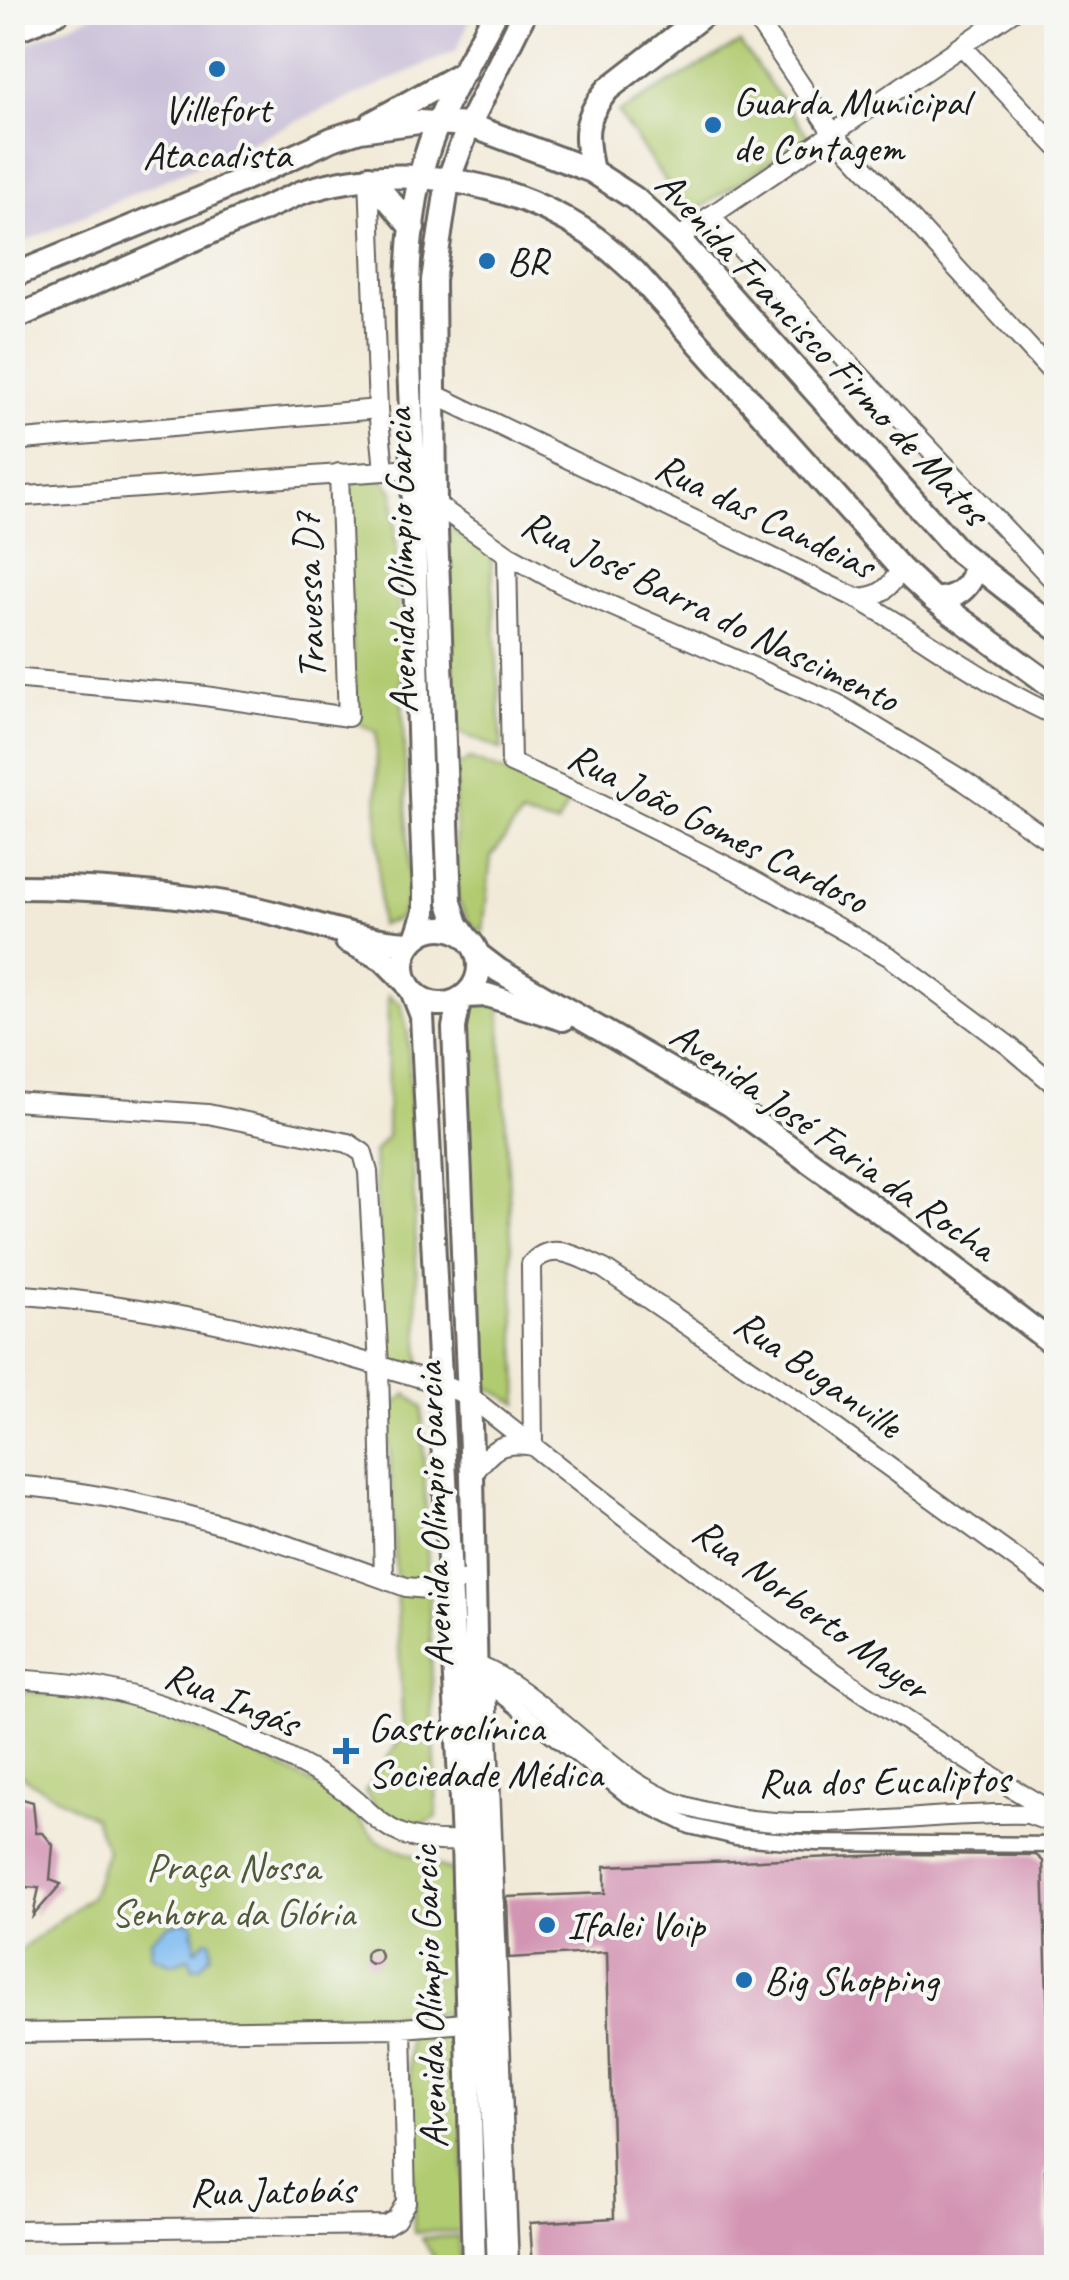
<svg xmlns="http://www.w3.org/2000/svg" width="1069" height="2280" viewBox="0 0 1069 2280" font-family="Caveat,sans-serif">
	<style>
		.industrial { fill: #c9bfd8 }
		.green { fill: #b1cb70; stroke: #667446; stroke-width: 2.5 }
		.water { fill: #80bcf2; stroke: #4e6c87; stroke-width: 2.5 }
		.building { fill: #d394b4 }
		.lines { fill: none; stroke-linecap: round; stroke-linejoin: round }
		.pedestrian-casing { stroke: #67645e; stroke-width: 19 }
		.minor-casing { stroke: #67645e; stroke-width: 22 }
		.tertiary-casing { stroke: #67645e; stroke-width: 28 }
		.pedestrian { stroke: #fff; stroke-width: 14 }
		.minor { stroke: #fff; stroke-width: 18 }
		.tertiary { stroke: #fff; stroke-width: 22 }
		.poi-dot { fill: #1f6fb2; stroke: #f6f6f2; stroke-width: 4 }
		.labels { text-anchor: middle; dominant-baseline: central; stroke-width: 8; stroke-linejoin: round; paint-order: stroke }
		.poi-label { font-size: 40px; fill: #1c1c1c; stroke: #f6f6f2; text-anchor: start }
		.street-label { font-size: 40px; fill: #1c1c1c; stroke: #f6f6f2 }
		.park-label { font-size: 40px; fill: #505939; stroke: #f6f6f2 }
	</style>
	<rect width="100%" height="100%" fill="#f6f6f2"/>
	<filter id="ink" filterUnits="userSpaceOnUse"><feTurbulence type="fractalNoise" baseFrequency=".01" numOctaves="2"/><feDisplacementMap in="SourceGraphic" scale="20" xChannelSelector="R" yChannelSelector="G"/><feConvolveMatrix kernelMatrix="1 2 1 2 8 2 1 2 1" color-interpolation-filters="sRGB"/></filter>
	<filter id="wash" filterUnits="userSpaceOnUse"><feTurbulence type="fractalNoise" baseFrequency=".0048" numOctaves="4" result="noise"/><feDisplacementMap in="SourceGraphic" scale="40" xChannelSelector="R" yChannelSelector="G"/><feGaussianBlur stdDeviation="2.25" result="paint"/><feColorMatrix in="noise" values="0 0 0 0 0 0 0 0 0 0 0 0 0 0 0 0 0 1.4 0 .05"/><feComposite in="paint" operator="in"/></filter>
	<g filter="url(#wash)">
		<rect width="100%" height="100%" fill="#f2ead8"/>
		<path class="industrial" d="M 98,13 L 98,12 L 473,13 L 456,51 L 13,247 L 13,49 Z"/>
		<path class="green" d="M 740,43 L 809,137 L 689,215 L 618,113 Z
			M 354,479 L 383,479 L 394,493 L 410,892 L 399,919 L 380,925 L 376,732 L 356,722 L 344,493 Z
			M 443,524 L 491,554 L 502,750 L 453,730 Z
			M 470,759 L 572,797 L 557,825 L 521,816 L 491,857 L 483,932 L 470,923 L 457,899 L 454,768 Z
			M 388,995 L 401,1004 L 408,1034 L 420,1364 L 404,1369 L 384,1359 L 374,1152 L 387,1136 Z
			M 500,1004 L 519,1404 L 478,1382 L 462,1031 L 472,1005 Z
			M 407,1394 L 422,1407 L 437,1817 C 403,1838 385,1820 365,1792 L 403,1735 L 388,1410 Z
			M 12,1690 L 118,1703 L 217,1737 L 349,1801 L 362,1824 L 380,1843 L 456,1872 L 460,2013 L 163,2027 L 13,2028 L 13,1956 L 91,1896 L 107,1851 L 94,1818 L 32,1783 L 13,1767 Z
			M 462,2034 L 465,2231 L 414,2232 L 408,2036 Z
			M 458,2236 L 461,2267 L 439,2267 L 422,2238 Z"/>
		<path class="water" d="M 180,1922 L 190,1922 L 195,1927 L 192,1932 L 195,1935 L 195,1950 L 206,1940 L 211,1941 L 211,1954 L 200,1967 L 193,1968 L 189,1958 L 172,1964 L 152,1956 L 151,1939 L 167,1926 Z"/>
		<g id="blocks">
			<path class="building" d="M 12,1796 L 33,1802 L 36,1833 L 43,1833 L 53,1845 L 50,1880 L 61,1884 L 33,1916 L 39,1888 L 12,1886 Z
				M 914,1854 L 1036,1855 L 1043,1861 L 1050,2095 L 1056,2095 L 1056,2169 L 1045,2170 L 1048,2268 L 533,2268 L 530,2223 L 614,2218 L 607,1952 L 509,1958 L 507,1897 L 605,1893 L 605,1866 Z
				M365 1956a8 8 0 1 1 16 0a8 8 0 1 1-16 0Z"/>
		</g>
	</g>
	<g filter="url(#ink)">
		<use href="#blocks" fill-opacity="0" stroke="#67645e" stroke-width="2.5"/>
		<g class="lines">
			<g class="pedestrian-casing">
				<path id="pedestrian" d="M 511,2268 L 488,1684 L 627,1795 L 690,1826 L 736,1837 L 816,1843 L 1056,1845"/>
			</g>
			<g class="minor-casing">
				<path id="minor" d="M 760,12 L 760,24 L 833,133 L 1056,377
					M 962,46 L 1056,146
					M 369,177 L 378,409 L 384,470
					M 710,216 L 1056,583
					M 678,238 L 1012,12
					M 434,394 L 856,598 C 924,636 986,685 1056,716
					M 12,441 L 378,409
					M 12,497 L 413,469
					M 435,504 L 507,554 L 561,584 L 836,703 L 964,781 L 1056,845
					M 507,554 L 511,763 L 594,800 L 743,874 L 890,957 L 1009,1046 L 1056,1086
					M 857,598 C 880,597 889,589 901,569
					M 12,678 L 191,694 L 348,717 L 339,473
					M 12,1101 L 208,1114 L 348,1143 L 363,1153 L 368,1172 L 379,1366 L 384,1579
					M 12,1294 C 132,1303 245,1325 359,1360 C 396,1371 433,1380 469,1396 C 658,1545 848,1694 1056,1814
					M 533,1446 L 531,1264 C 552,1239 580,1258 604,1269 L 791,1396 L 1056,1588
					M 472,1475 C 492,1450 498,1440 533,1446
					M 12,1485 C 150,1495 278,1540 406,1587 L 427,1589 L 461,1580
					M 468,1664 C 505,1666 590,1750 624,1774 C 642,1787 663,1799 685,1806 C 794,1841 916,1811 1028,1814 L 1047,1821 L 1056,1830
					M 12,1679 C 38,1681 64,1682 89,1686 C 161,1699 252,1737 317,1773 C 382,1809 374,1845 463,1841
					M 12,2033 L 402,2028 L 466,2023
					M 12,2230 L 386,2225 L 396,2219 L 406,2202 L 402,2028"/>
			</g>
			<g class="tertiary-casing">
				<path id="tertiary" d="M 12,31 L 58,12
					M 372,123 L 464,72
					M 592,171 C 584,134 583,119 608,89 L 707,12
					M 369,177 L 413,228
					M 12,276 L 200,199 L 332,139 L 360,130 L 419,122 L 469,125 L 592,171 L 634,198 L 678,238 L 959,552 L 1056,628
					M 12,319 L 300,193 C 396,161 503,177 588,233 C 605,244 620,259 635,272 L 901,569 L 933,599 L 1056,689
					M 933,599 C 955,601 973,586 975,564
					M 12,887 C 86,887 180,893 252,908 C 304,919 357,941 410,943
					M403 966a38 38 0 1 1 76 0a38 38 0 1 1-76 0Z
					M 417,936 L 425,912 L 425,894 C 418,751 416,609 413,467 C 411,373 399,271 420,178 C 433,119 467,65 496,12
					M 466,937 L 457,924 L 450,902 L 435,504 L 433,280 L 448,181 L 469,125 L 525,12
					M 347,941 L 383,959 L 406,982
					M 477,954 L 498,970 L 731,1105 L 909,1233 L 1056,1346
					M 413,993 L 422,1016 L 463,1841 L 474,2268
					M 465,996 L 487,995 L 563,1019
					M 459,1000 L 454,1028 L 472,1475 L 477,1743 L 499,2268"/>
			</g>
			<use href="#pedestrian" class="pedestrian"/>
			<use href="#minor" class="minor"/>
			<use href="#tertiary" class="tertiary"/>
		</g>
	</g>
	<g class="poi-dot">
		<circle cx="217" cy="69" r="10"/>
		<circle cx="713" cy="125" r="10"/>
		<circle cx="487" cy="261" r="10"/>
		<path d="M341 1736h10v10h10v10h-10v10h-10v-10h-10v-10h10z"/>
		<circle cx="547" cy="1925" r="10"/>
		<circle cx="744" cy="1980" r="10"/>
	</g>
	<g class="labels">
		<g class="poi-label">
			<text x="733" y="102">Guarda Municipal<tspan x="733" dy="46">de Contagem</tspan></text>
			<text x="217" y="109" text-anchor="middle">Villefort<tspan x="217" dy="46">Atacadista</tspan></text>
			<text x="507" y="261">BR</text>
			<text x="368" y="1728">Gastroclínica<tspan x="368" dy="46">Sociedade Médica</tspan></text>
			<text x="567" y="1925">Ifalei Voip</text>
			<text x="764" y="1980">Big Shopping</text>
		</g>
		<g class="street-label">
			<text transform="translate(822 348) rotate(47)">Avenida Francisco Firmo de Matos</text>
			<text transform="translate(765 516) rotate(26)">Rua das Candeias</text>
			<text transform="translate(401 561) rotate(-91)">Avenida Olímpio Garcia</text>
			<text transform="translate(309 596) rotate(-92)">Travessa D7</text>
			<text transform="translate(710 611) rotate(26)">Rua José Barra do Nascimento</text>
			<text transform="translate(718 828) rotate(27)">Rua João Gomes Cardoso</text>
			<text transform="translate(833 1141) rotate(35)">Avenida José Faria da Rocha</text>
			<text transform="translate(818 1374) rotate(35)">Rua Buganville</text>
			<text transform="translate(434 1515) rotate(-92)">Avenida Olímpio Garcia</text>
			<text transform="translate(811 1609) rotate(36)">Rua Norberto Mayer</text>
			<text transform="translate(232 1699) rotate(22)">Rua Ingás</text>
			<text transform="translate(884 1781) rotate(-1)">Rua dos Eucaliptos</text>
			<text transform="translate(429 1997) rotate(-92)">Avenida Olímpio Garcic</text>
			<text transform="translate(272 2191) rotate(-1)">Rua Jatobás</text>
		</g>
		<g class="park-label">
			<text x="233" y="1867">Praça Nossa<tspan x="233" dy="46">Senhora da Glória</tspan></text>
		</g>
	</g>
	<rect width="1069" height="2280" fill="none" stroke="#f6f6f2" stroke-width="50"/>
</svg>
